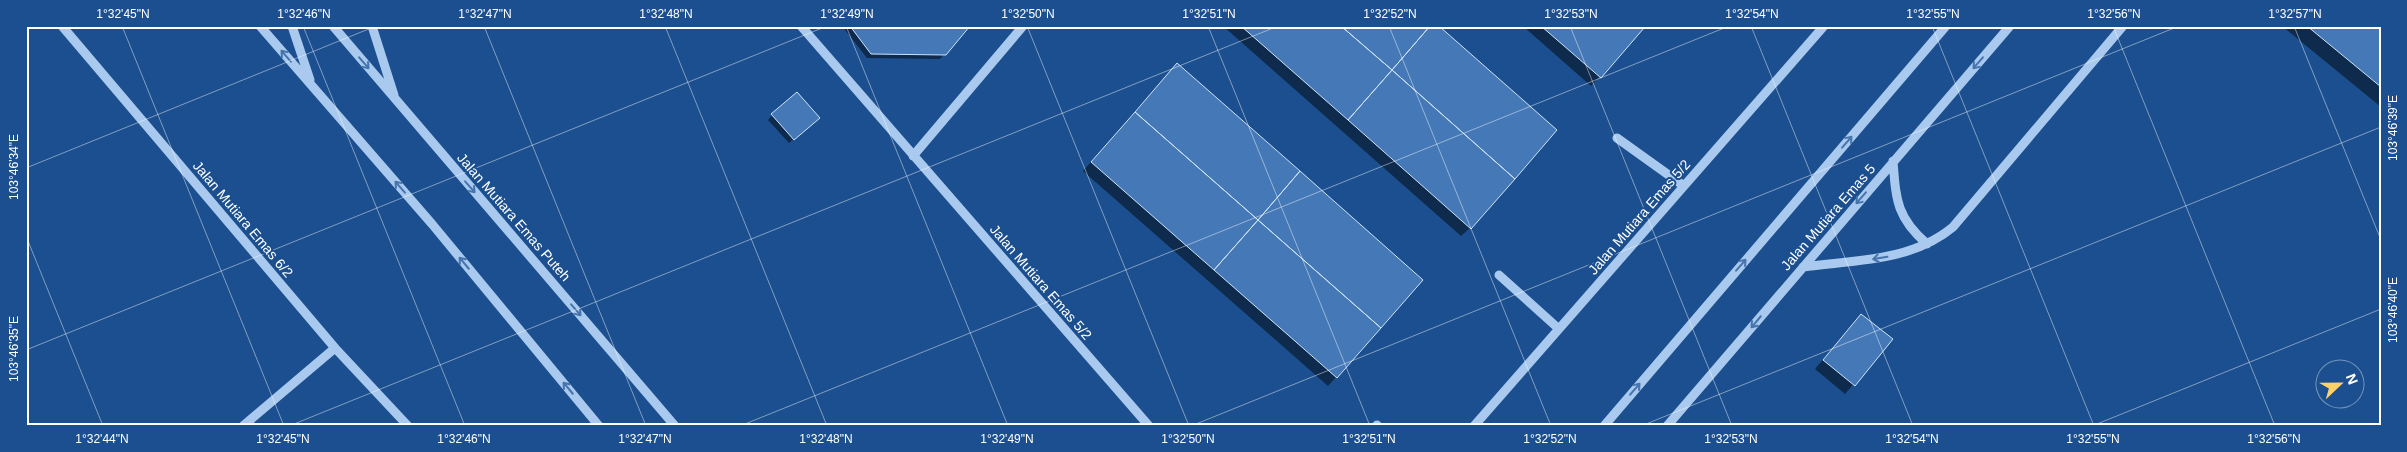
<svg xmlns="http://www.w3.org/2000/svg" width="2407" height="452" viewBox="0 0 2407 452" font-family="Helvetica,sans-serif">
	<style>
		.shadow { fill: #0007 }
		.building { fill: #4478b7; stroke: #cfe3fa }
		.lines { fill: none; stroke-linecap: round; stroke-linejoin: round }
		.minor { stroke: #a9c9ee; stroke-width: 9 }
		.oneway { stroke: #4674ac }
		.ticks { fill: none; stroke: #fff; stroke-width: 1; stroke-opacity: 0.45 }
		.labels { text-anchor: middle; dominant-baseline: central; stroke-width: 4; stroke-linejoin: round; paint-order: stroke }
		.street-label { font-size: 14px; fill: #fff; stroke: #1b4f8f }
		.neatline { fill: none; stroke: #fff; stroke-width: 2 }
		.ticks-label { font-size: 12px; text-anchor: middle; fill: #fff }
	</style>
	<rect width="100%" height="100%" fill="#1b4f8f"/>
	<path class="shadow" d="M 842,26 L 968,26 L 940,59 L 867,58 Z
		M 1223,26 L 1437,26 L 1470,228 L 1461,236 Z
		M 1523,26 L 1644,26 L 1591,86 Z
		M 2282,26 L 2381,26 L 2381,107 Z
		M 1169,73 L 1336,377 L 1328,386 L 1083,171 Z
		M 772,115 L 814,122 L 789,143 L 768,120 Z
		M 1861,315 L 1891,340 L 1845,394 L 1815,369 Z"/>
	<path class="building" d="M 850,26 L 970,26 L 946,55 L 871,54 Z
		M 1241,26 L 1341,26 L 1392,70 L 1348,120 Z
		M 1341,26 L 1430,26 L 1392,70 Z
		M 1430,26 L 1439,26 L 1557,130 L 1515,179 L 1392,70 Z
		M 1541,26 L 1642,26 L 1644,28 L 1601,78 Z
		M 2307,26 L 2381,26 L 2381,87 Z
		M 1177,63 L 1300,171 L 1258,220 L 1135,112 Z
		M 1392,70 L 1515,179 L 1471,229 L 1348,120 Z
		M 797,92 L 820,118 L 794,140 L 771,114 Z
		M 1135,112 L 1258,220 L 1214,270 L 1091,162 Z
		M 1300,171 L 1423,280 L 1381,328 L 1258,220 Z
		M 1258,220 L 1381,328 L 1337,378 L 1214,270 Z
		M 1861,314 L 1893,339 L 1855,386 L 1823,360 Z"/>
	<g class="lines">
		<path class="minor" d="M 62,26 L 335,348 L 408,426
			M 260,26 L 432,224 L 599,426
			M 292,26 L 310,80
			M 333,26 L 675,426
			M 372,26 L 394,95
			M 801,26 L 1149,426
			M 1617,138 L 1684,186
			M 913,156 L 1023,26
			M 1893,161 C 1896,199 1896,217 1927,244
			M 1803,267 C 1854,260 1911,262 1953,227 L 2123,26
			M 1499,275 L 1559,329
			M 1377,425 L 1377,426
			M 243,426 L 335,348
			M 1474,426 L 1824,26
			M 1604,426 L 1946,26
			M 1667,426 L 2010,26"/>
	</g>
	<defs><path id="oneway-shaft" d="M-6 0H5M1.5-3L5.5 0L1.5 3" fill="none" stroke-width="1.6" stroke-linecap="round" stroke-linejoin="round" transform="scale(1.25)"/></defs>
	<g class="oneway">
		<use href="#oneway-shaft" transform="translate(286 56) rotate(-131)"/>
		<use href="#oneway-shaft" transform="translate(364 63) rotate(49)"/>
		<use href="#oneway-shaft" transform="translate(1978 63) rotate(131)"/>
		<use href="#oneway-shaft" transform="translate(1847 142) rotate(-49)"/>
		<use href="#oneway-shaft" transform="translate(400 187) rotate(-131)"/>
		<use href="#oneway-shaft" transform="translate(470 187) rotate(49)"/>
		<use href="#oneway-shaft" transform="translate(1861 198) rotate(131)"/>
		<use href="#oneway-shaft" transform="translate(1880 258) rotate(171)"/>
		<use href="#oneway-shaft" transform="translate(464 263) rotate(-130)"/>
		<use href="#oneway-shaft" transform="translate(1741 265) rotate(-49)"/>
		<use href="#oneway-shaft" transform="translate(576 310) rotate(49)"/>
		<use href="#oneway-shaft" transform="translate(1756 322) rotate(130)"/>
		<use href="#oneway-shaft" transform="translate(568 388) rotate(-130)"/>
		<use href="#oneway-shaft" transform="translate(1635 389) rotate(-49)"/>
	</g>
	<path class="ticks" d="M 122,26 L 284,426M 303,26 L 465,426M 484,26 L 646,426M 665,26 L 827,426M 846,26 L 1008,426M 1027,26 L 1189,426M 1208,26 L 1370,426M 1389,26 L 1551,426M 1570,26 L 1732,426M 1751,26 L 1913,426M 1932,26 L 2094,426M 2113,26 L 2275,426M 2294,26 L 2381,240M 26,168 L 376,26M 26,236 L 103,426M 26,350 L 827,26M 289,426 L 1278,26M 740,426 L 1729,26M 1191,426 L 2179,26M 1641,426 L 2381,127M 2092,426 L 2381,309"/>
	<g class="labels">
		<g class="street-label">
			<text transform="translate(514 217) rotate(49)">Jalan Mutiara Emas Puteh</text>
			<text transform="translate(1639 217) rotate(-49)">Jalan Mutiara Emas 5/2</text>
			<text transform="translate(1828 217) rotate(-49)">Jalan Mutiara Emas 5</text>
			<text transform="translate(243 219) rotate(50)">Jalan Mutiara Emas 6/2</text>
			<text transform="translate(1041 282) rotate(49)">Jalan Mutiara Emas 5/2</text>
		</g>
	</g>
	<rect width="2407" height="452" fill="none" stroke="#1b4f8f" stroke-width="55"/>
	<g transform="translate(2340 384) rotate(68)"><circle r="24" fill="#1b4f8f" stroke="#7695bc"/>
	<path d="M0-4L9 19L0 12L-9 19Z" fill="#ffd166"/>
	<text y="-8" font-size="14" font-weight="bold" text-anchor="middle" fill="#ffffff">N</text>
	</g>
	<rect x="28" y="28" width="2352" height="396" class="neatline"/>
	<g class="ticks-label">
		<text x="123" y="18">1°32'45"N</text>
		<text x="304" y="18">1°32'46"N</text>
		<text x="485" y="18">1°32'47"N</text>
		<text x="666" y="18">1°32'48"N</text>
		<text x="847" y="18">1°32'49"N</text>
		<text x="1028" y="18">1°32'50"N</text>
		<text x="1209" y="18">1°32'51"N</text>
		<text x="1390" y="18">1°32'52"N</text>
		<text x="1571" y="18">1°32'53"N</text>
		<text x="1752" y="18">1°32'54"N</text>
		<text x="1933" y="18">1°32'55"N</text>
		<text x="2114" y="18">1°32'56"N</text>
		<text x="2295" y="18">1°32'57"N</text>
		<text transform="translate(2393 128) rotate(-90)" y="4">103°46'39"E</text>
		<text transform="translate(14 167) rotate(-90)" y="4">103°46'34"E</text>
		<text transform="translate(2393 310) rotate(-90)" y="4">103°46'40"E</text>
		<text transform="translate(14 349) rotate(-90)" y="4">103°46'35"E</text>
		<text x="102" y="443">1°32'44"N</text>
		<text x="283" y="443">1°32'45"N</text>
		<text x="464" y="443">1°32'46"N</text>
		<text x="645" y="443">1°32'47"N</text>
		<text x="826" y="443">1°32'48"N</text>
		<text x="1007" y="443">1°32'49"N</text>
		<text x="1188" y="443">1°32'50"N</text>
		<text x="1369" y="443">1°32'51"N</text>
		<text x="1550" y="443">1°32'52"N</text>
		<text x="1731" y="443">1°32'53"N</text>
		<text x="1912" y="443">1°32'54"N</text>
		<text x="2093" y="443">1°32'55"N</text>
		<text x="2274" y="443">1°32'56"N</text>
	</g>
</svg>
